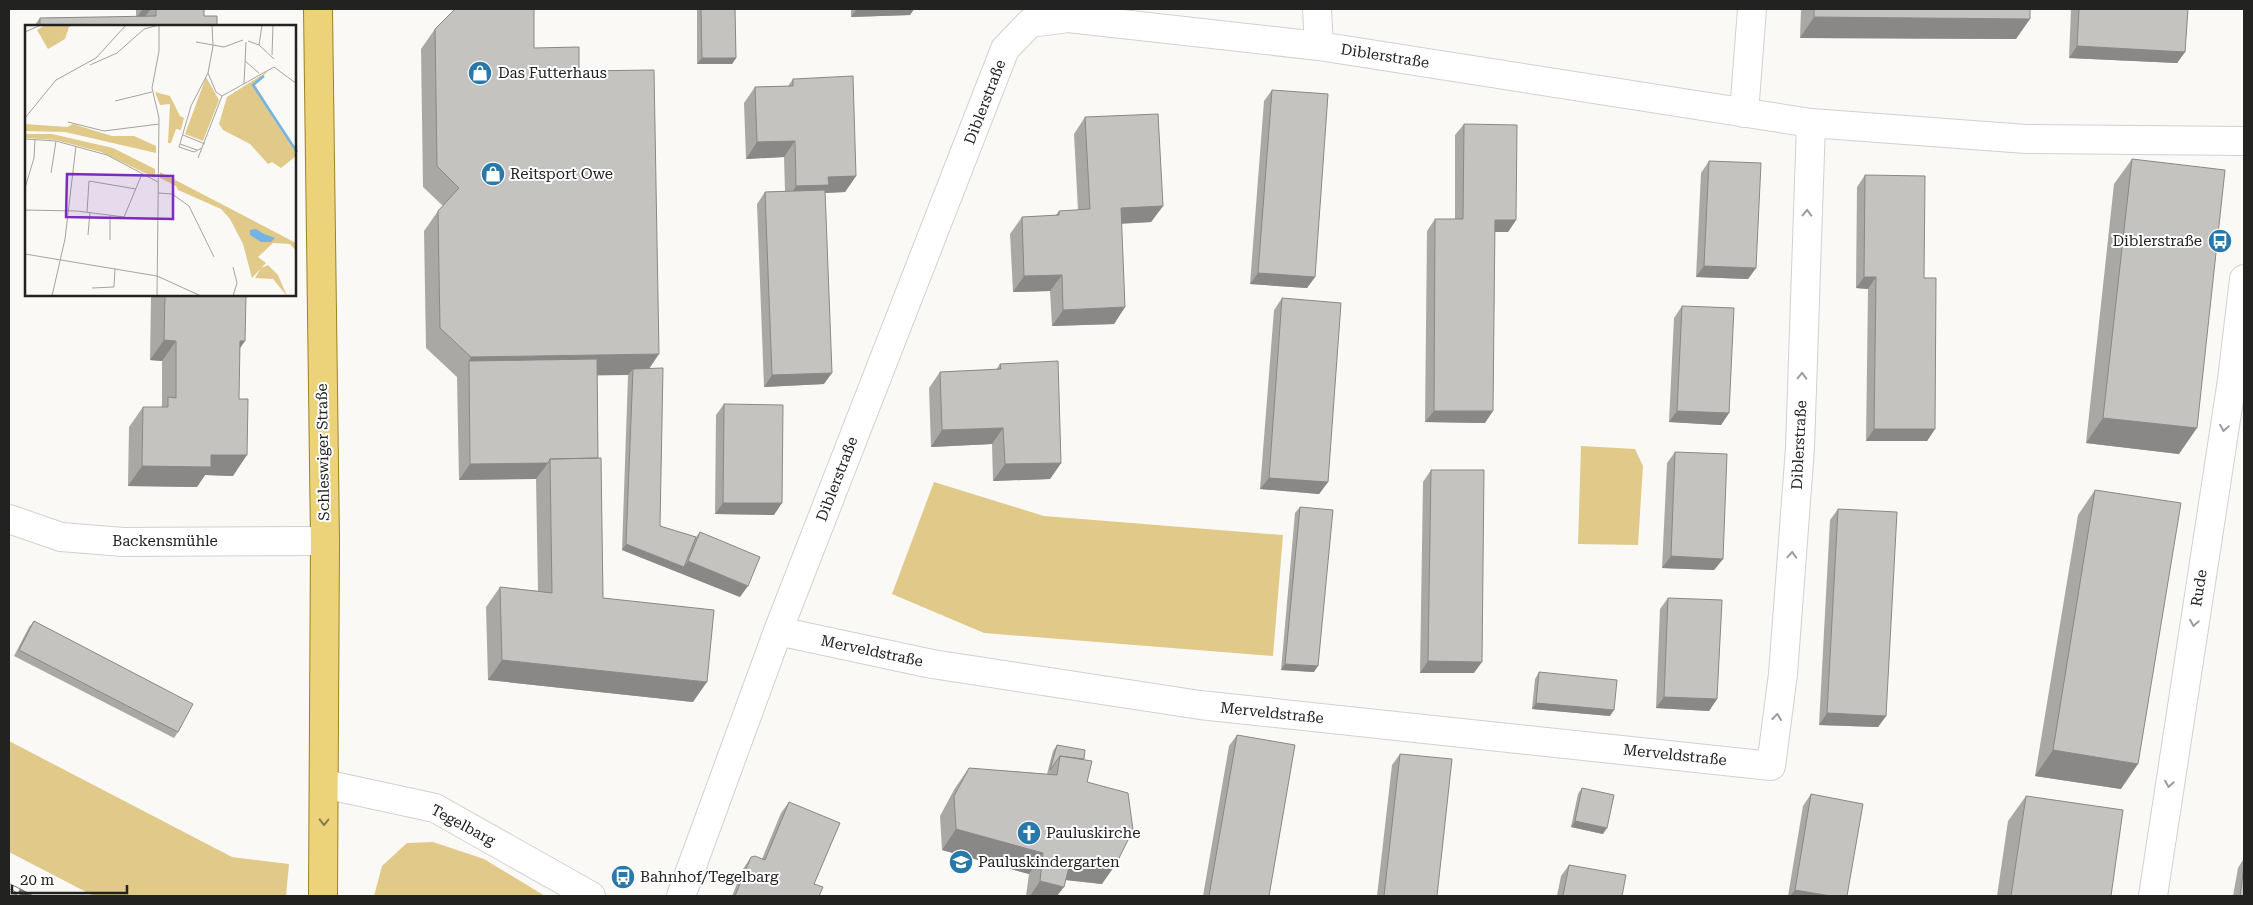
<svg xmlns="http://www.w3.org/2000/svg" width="2253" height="905" viewBox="0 0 2253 905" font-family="'Roboto Serif',serif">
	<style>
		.green { fill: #e1ca89 }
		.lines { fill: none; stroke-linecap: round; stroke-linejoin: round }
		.minor-casing { stroke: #d2d1ce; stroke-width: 30 }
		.major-casing { stroke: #9e8222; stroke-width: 30 }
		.minor { stroke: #fff; stroke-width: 28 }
		.major { stroke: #ecd37a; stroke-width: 28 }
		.rail-casing { stroke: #747371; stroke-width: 5.5 }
		.rail { stroke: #fff; stroke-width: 4; stroke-dasharray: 11; stroke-linecap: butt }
		.wall { fill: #a9a8a5 }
		.shaded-wall { fill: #898886 }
		.building { fill: #c4c3c0; stroke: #898886 }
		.oneway { stroke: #9c9c9b }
		.oneway2 { stroke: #877a4e }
		.labels { text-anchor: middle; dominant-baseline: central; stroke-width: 4; stroke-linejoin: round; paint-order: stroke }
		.street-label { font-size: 15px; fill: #222221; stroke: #fff }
		.poi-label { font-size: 15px; fill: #222221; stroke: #fff; text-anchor: start }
		.inset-river { fill: none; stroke: #72b5e5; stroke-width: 2.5 }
		.inset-road { fill: none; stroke: #a4a3a0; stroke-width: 1 }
		.view { fill: #7b2cbf; fill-opacity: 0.15; stroke: #7b2cbf; stroke-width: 2.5 }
		.inset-edge { fill: none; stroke: #222221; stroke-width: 2.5 }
	</style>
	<rect width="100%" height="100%" fill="#faf9f5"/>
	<path class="green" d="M 1581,446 L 1635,449 L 1643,466 L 1638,545 L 1578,544 Z
		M 934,482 L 1044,516 L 1283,535 L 1273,656 L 984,633 L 892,594 Z
		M 9,741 L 232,857 L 289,864 L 286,896 L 94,896 L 9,852 Z
		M 433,842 L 484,859 L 545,896 L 374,896 L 382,866 L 407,843 Z"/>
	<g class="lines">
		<g class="minor-casing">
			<path id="minor" d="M 1317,9 L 1319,46
				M 1744,113 L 1752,9
				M 9,519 L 61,537 L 123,542 L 325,541
				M 778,631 L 932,664 L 1200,705 L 1771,766 L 1783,674 L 1800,448 L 1811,123
				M 324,784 L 435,808 L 591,896
				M 681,896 L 778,631 L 1005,49 L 1030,23 L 1068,18 L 1319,46 L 1811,123 L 2026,139 L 2244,141
				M 2153,896 L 2232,380 L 2244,279"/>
		</g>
		<g class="major-casing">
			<path id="major" d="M 318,9 L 325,541 L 323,896"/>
		</g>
		<use href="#minor" class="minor"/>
		<use href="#major" class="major"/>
		<g class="rail-casing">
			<path id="rail" d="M 9,886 L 29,896"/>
		</g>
		<use href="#rail" class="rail"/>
	</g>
	<path class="wall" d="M 136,9 L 206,9 L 204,11 L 204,16 L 218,26 L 34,26 L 40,18 L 136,17 Z
		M 697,9 L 735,9 L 736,58 L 732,64 L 697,64 Z
		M 851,9 L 914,9 L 910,15 L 851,17 Z
		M 1801,9 L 2030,9 L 2016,39 L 1800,38 Z
		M 2071,9 L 2188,9 L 2185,52 L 2177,63 L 2069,58 Z
		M 435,29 L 534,48 L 579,71 L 649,369 L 660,526 L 696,537 L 700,532 L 740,597 L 622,550 L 628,375 L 597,375 L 598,458 L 603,598 L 693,702 L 488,680 L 486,607 L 500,587 L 538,591 L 536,479 L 459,480 L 457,377 L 426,348 L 424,231 L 438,211 L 443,206 L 423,187 L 421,49 Z
		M 793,79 L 856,176 L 845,192 L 825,193 L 824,384 L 764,387 L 757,204 L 765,192 L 785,191 L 784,157 L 746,159 L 744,103 L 755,87 L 788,86 Z
		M 1272,90 L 1315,277 L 1307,288 L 1250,284 L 1264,101 Z
		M 1085,117 L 1163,206 L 1151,222 L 1121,224 L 1125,307 L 1114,324 L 1052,326 L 1050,291 L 1013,292 L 1010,234 L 1022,217 L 1055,216 L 1059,211 L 1078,210 L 1074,134 Z
		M 1464,124 L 1516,220 L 1508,232 L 1495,232 L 1485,423 L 1425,422 L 1427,231 L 1435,219 L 1455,219 L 1455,135 Z
		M 2132,159 L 2179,454 L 2086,443 L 2114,184 Z
		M 1709,161 L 1756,268 L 1748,279 L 1696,277 L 1701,173 Z
		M 1865,175 L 1924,278 L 1935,429 L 1927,441 L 1866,441 L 1868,289 L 1856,288 L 1857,187 Z
		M 151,295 L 246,295 L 240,349 L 233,476 L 205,475 L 197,487 L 128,486 L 129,427 L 143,407 L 161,407 L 162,406 L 162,361 L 150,360 Z
		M 1282,298 L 1328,482 L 1319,494 L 1260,489 L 1274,310 Z
		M 1682,306 L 1729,413 L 1721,425 L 1669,422 L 1674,318 Z
		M 1000,364 L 1061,463 L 1050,479 L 993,481 L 992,444 L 931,447 L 929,388 L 940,372 L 996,370 Z
		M 724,404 L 774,515 L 715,514 L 716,415 Z
		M 1675,452 L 1723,559 L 1714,570 L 1662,568 L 1667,463 Z
		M 1431,470 L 1474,673 L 1420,673 L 1423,482 Z
		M 2095,490 L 2121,789 L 2035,776 L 2078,515 Z
		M 1300,507 L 1314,672 L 1281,670 L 1295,513 Z
		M 1838,509 L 1886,716 L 1878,727 L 1819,725 L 1830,520 Z
		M 1668,598 L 1717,699 L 1709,711 L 1656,708 L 1660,609 Z
		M 34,621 L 178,732 L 174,738 L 14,656 L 29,627 Z
		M 1539,672 L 1610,716 L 1532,709 L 1535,679 Z
		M 1237,735 L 1269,896 L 1203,896 L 1229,746 Z
		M 1057,745 L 1084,759 L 1102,884 L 1065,880 L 1057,896 L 1026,896 L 1029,874 L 942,850 L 940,816 L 955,788 L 969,768 L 1047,774 L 1053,751 Z
		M 1400,754 L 1437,896 L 1377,896 L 1392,765 Z
		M 1582,788 L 1603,834 L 1571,827 L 1578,794 Z
		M 1811,794 L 1847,896 L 1788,896 L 1803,806 Z
		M 2026,796 L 2111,896 L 1997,896 L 2008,821 Z
		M 789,802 L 819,896 L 732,896 L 743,869 L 751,857 L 762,859 L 781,813 Z
		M 2244,858 L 2244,896 L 2233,896 L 2238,868 Z
		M 1569,865 L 1622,896 L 1557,896 L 1561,876 Z"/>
	<path class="shaded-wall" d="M 143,9 L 151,9 L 144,18 L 136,18 Z
		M 857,9 L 914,9 L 910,15 L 851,17 Z
		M 1814,17 L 2030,19 L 2016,39 L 1800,38 Z
		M 2077,46 L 2185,52 L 2177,63 L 2069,58 Z
		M 702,58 L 736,58 L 732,64 L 697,64 Z
		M 795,141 L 784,157 L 746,159 L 757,142 Z
		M 856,176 L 845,192 L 823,193 L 785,203 L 796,186 L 828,177 Z
		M 1163,206 L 1151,222 L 1109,224 L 1121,208 Z
		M 1495,220 L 1516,220 L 1508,232 L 1487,232 Z
		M 1704,266 L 1756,268 L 1748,279 L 1696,277 Z
		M 1258,273 L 1315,277 L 1307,288 L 1250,284 Z
		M 1062,275 L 1050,291 L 1013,292 L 1024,276 Z
		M 1864,277 L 1876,277 L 1868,289 L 1856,288 Z
		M 1125,307 L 1114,324 L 1052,326 L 1063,310 Z
		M 164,340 L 176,341 L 162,361 L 150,360 Z
		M 240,341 L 245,341 L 231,361 Z
		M 659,354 L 645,375 L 633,369 L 628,375 L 469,377 L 469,361 L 471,357 Z
		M 832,373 L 824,384 L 764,387 L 772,375 Z
		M 1434,411 L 1493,411 L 1485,423 L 1425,422 Z
		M 1677,411 L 1729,413 L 1721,425 L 1669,422 Z
		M 2103,418 L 2197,428 L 2179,454 L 2086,443 Z
		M 1003,428 L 992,444 L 931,447 L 942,430 Z
		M 1874,429 L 1935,429 L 1927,441 L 1866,441 Z
		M 211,455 L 247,455 L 233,476 L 205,475 L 197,487 L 128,486 L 142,466 Z
		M 548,463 L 536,479 L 459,480 L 470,464 Z
		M 1061,463 L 1050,479 L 993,481 L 1005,464 Z
		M 1269,478 L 1328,482 L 1319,494 L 1260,489 Z
		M 723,503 L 782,503 L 774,515 L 715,514 Z
		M 626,544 L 684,567 L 688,561 L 748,586 L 740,597 L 622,550 Z
		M 1671,556 L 1723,559 L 1714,570 L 1662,568 Z
		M 502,660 L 707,682 L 693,702 L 488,680 Z
		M 1428,661 L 1482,662 L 1474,673 L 1420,673 Z
		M 1285,664 L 1318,666 L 1314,672 L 1281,670 Z
		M 1664,697 L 1717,699 L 1709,711 L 1656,708 Z
		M 1536,703 L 1614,710 L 1610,716 L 1532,709 Z
		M 1827,713 L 1886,716 L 1878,727 L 1819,725 Z
		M 2053,750 L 2138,764 L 2121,789 L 2035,776 Z
		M 1575,821 L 1607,828 L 1603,834 L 1571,827 Z
		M 956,829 L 1043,853 L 1029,874 L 942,850 Z
		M 1071,859 L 1116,864 L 1102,884 L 1057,879 Z
		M 1040,881 L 1064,887 L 1057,896 L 1030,896 Z
		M 1795,890 L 1831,896 L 1790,896 Z"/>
	<path class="building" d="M 156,9 L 204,9 L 204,16 L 217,16 L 217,25 L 218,26 L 40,26 L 40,18 L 156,16 Z
		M 455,9 L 534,9 L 534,48 L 579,47 L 579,71 L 654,70 L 659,354 L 471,357 L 440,328 L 438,211 L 459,188 L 437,166 L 435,29 Z
		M 701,9 L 735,9 L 736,58 L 702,58 Z
		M 1814,9 L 2030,9 L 2030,19 L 1814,17 Z
		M 2079,9 L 2188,9 L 2185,52 L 2077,46 Z
		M 853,76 L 856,176 L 828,177 L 829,185 L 796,186 L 795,141 L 757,142 L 755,87 L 793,86 L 793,79 Z
		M 1272,90 L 1328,94 L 1315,277 L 1258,273 Z
		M 1158,114 L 1163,206 L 1121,208 L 1125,307 L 1063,310 L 1062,275 L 1024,276 L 1022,217 L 1059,215 L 1059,211 L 1090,209 L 1085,117 Z
		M 1464,124 L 1517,125 L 1516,220 L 1495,220 L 1493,411 L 1434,411 L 1435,219 L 1463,219 Z
		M 2132,159 L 2225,170 L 2197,428 L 2103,418 Z
		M 1709,161 L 1761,163 L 1756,268 L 1704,266 Z
		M 1865,175 L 1925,176 L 1924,278 L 1936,278 L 1935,429 L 1874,429 L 1876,277 L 1864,277 Z
		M 825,190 L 832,373 L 772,375 L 765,192 Z
		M 165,295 L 246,295 L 245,341 L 240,341 L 239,399 L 248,399 L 247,455 L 211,455 L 211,467 L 142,466 L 143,407 L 168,407 L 168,397 L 176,398 L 176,341 L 164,340 Z
		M 1282,298 L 1341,303 L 1328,482 L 1269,478 Z
		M 1682,306 L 1734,308 L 1729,413 L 1677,411 Z
		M 597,359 L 598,458 L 550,459 L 548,463 L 470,464 L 469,361 Z
		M 1058,361 L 1061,463 L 1005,464 L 1003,428 L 942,430 L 940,372 L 1001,369 L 1000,364 Z
		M 663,368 L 660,526 L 696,537 L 684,567 L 626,544 L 633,369 Z
		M 724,404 L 783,405 L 782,503 L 723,503 Z
		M 1675,452 L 1727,454 L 1723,559 L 1671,556 Z
		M 601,458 L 603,598 L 714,610 L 707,682 L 502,660 L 500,587 L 552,593 L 550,459 Z
		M 1431,470 L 1484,470 L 1482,662 L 1428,661 Z
		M 2095,490 L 2181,503 L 2138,764 L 2053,750 Z
		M 1300,507 L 1333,510 L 1318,666 L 1285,664 Z
		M 1838,509 L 1897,512 L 1886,716 L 1827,713 Z
		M 700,532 L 760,557 L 748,586 L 688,561 Z
		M 1668,598 L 1722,600 L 1717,699 L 1664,697 Z
		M 34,621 L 193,704 L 178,732 L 19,650 Z
		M 1539,672 L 1617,680 L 1614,710 L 1536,703 Z
		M 1237,735 L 1295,745 L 1269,896 L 1209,896 Z
		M 1057,745 L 1085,750 L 1084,759 L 1060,756 L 1050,770 Z
		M 1400,754 L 1452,759 L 1437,896 L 1384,896 Z
		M 1060,756 L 1092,761 L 1087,782 L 1128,793 L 1133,830 L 1116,864 L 1071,859 L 1064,887 L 1040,881 L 1043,853 L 956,829 L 954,796 L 969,768 L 1057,775 Z
		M 1582,788 L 1614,795 L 1607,828 L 1575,821 Z
		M 1811,794 L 1863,804 L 1847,896 L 1831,896 L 1795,890 Z
		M 2026,796 L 2123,810 L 2111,896 L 2011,896 Z
		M 789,802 L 840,823 L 814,884 L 823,887 L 819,896 L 735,896 L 751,857 L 755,856 L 765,860 Z
		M 1569,865 L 1626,875 L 1622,896 L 1563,896 Z
		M 2244,866 L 2244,896 L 2240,896 Z
		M 9,891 L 19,896 L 9,896 Z"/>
	<defs><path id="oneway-chevron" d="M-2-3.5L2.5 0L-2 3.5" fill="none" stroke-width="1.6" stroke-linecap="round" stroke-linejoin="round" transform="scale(1.25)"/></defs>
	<g class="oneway">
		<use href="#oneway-chevron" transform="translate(1807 213) rotate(-88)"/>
		<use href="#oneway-chevron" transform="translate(1802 376) rotate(-88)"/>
		<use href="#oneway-chevron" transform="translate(2224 428) rotate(99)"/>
		<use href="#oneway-chevron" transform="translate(1792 555) rotate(-86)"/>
		<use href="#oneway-chevron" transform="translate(2194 623) rotate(99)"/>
		<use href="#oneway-chevron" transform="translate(1777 717) rotate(-83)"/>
		<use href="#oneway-chevron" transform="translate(2169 784) rotate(99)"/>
	</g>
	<use class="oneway2" href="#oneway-chevron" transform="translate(324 822) rotate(91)"/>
	<defs>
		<g id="shop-disc" transform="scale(1.25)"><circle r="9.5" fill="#2978aa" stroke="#fff"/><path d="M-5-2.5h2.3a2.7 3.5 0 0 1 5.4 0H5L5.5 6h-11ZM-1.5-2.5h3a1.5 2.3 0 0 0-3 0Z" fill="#fff"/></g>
		<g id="bus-disc" transform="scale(1.25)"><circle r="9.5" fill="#2978aa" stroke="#fff"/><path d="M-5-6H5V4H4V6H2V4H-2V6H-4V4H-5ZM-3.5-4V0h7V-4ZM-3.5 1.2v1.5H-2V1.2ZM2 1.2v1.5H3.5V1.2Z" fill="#fff"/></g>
		<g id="church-disc" transform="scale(1.25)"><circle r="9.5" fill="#2978aa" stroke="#fff"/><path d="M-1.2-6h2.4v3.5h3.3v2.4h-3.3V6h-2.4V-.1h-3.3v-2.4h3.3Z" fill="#fff"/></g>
		<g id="school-disc" transform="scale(1.25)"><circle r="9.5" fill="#2978aa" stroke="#fff"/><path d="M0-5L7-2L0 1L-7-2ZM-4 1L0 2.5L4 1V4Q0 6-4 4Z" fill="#fff"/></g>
	</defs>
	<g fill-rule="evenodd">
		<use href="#shop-disc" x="480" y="73"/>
		<use href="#shop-disc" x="493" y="174"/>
		<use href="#bus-disc" x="2220" y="241"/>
		<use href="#church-disc" x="1029" y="833"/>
		<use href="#school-disc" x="961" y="862"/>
		<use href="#bus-disc" x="623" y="877"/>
	</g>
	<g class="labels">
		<g class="street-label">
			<text transform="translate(1385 56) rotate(9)">Diblerstraße</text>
			<text transform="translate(985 102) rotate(-69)">Diblerstraße</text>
			<text transform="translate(1799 445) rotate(-87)">Diblerstraße</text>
			<text transform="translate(323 452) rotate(-91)">Schleswiger Straße</text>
			<text transform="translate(837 479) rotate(-69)">Diblerstraße</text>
			<text x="165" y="541">Backensmühle</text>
			<text transform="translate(2199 588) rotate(-81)">Rude</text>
			<text transform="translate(872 651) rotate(12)">Merveldstraße</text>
			<text transform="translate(1272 713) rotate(6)">Merveldstraße</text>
			<text transform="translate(1675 755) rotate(6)">Merveldstraße</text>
			<text transform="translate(463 825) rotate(28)">Tegelbarg</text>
		</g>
		<g class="poi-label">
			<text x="498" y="73">Das Futterhaus</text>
			<text x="510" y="174">Reitsport Owe</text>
			<text x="2202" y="241" text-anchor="end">Diblerstraße</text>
			<text x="1046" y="833">Pauluskirche</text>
			<text x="978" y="862">Pauluskindergarten</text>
			<text x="640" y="877">Bahnhof/Tegelbarg</text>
		</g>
	</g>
	<g transform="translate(25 25)">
		<rect width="271" height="271" fill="#faf9f5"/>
		<path d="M 20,0 L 48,0 L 44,2 L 40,14 L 23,24 L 12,5 ZM 243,46 L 230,60 L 271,125 L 271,131 L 256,143 L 247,137 L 243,139 L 225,119 L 198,105 L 194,99 L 202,72 ZM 181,52 L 194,75 L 178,116 L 160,109 ZM 130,67 L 145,71 L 155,91 L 159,93 L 156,105 L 151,104 L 146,118 L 143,118 L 145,79 L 135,80 ZM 0,99 L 42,102 L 48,99 L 87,111 L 109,111 L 131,121 L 131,128 L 40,107 L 0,106 ZM 0,109 L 27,109 L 88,123 L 130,144 L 130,153 L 76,127 L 31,115 L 0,113 ZM 135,147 L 271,218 L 271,226 L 265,219 L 248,218 L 233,232 L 241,238 L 227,253 L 218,219 L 205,194 L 196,184 L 153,165 L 151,161 L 135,153 ZM 243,240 L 253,250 L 262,271 L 248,254 L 230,253 L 236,243 Z" fill="#e1ca89"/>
		<path d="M 231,204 L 239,209 L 250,213 L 246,217 L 236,217 L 225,210 L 225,205 Z" fill="#72b5e5"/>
		<path class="inset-river" d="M 239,51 L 228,60 L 272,127"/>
		<path class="inset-road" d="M 0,7 L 16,0M 223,16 L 234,20 L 249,34M 171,17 L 199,22 L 218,15M 234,20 L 237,0M 247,30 L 248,0M 220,36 L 234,48M 65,40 L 92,28 L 119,4 L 134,0M 183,48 L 191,67 L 197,71M 219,59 L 221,17M 197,71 L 249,42 L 272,59M 90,76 L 127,67M 0,93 L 31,55 L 71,33 L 101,0M 43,97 L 79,106 L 134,99M 158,110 L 180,119M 0,114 L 31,116 L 82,130 L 133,157M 155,119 L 172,125M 177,123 L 169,127 L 154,122 L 166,81 L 183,48 L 188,21 L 187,0M 173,133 L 197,71M 26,148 L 31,116M 0,163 L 9,133 L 10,114M 133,168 L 147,169 L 164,181 L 189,232M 0,185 L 52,186 L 99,192 L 117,149M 62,187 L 64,156 L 111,164M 63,210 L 65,187M 85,215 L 85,191M 0,229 L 132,251 L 176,271M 208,242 L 212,258 L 208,271M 67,263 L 89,262 L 90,244M 27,271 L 40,214 L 51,121M 132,271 L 134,93 L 127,63 L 134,26 L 134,0"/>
		<path class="view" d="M 42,149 L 148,151 L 148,194 L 41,192 Z"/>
		<rect width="271" height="271" class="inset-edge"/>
	</g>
	<rect width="2253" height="905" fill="none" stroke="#222221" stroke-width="20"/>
	<path d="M12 885v8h115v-8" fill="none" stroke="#222221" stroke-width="2.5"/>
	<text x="20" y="885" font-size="15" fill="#222221" stroke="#ffffff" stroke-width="4" paint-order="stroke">20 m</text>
</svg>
